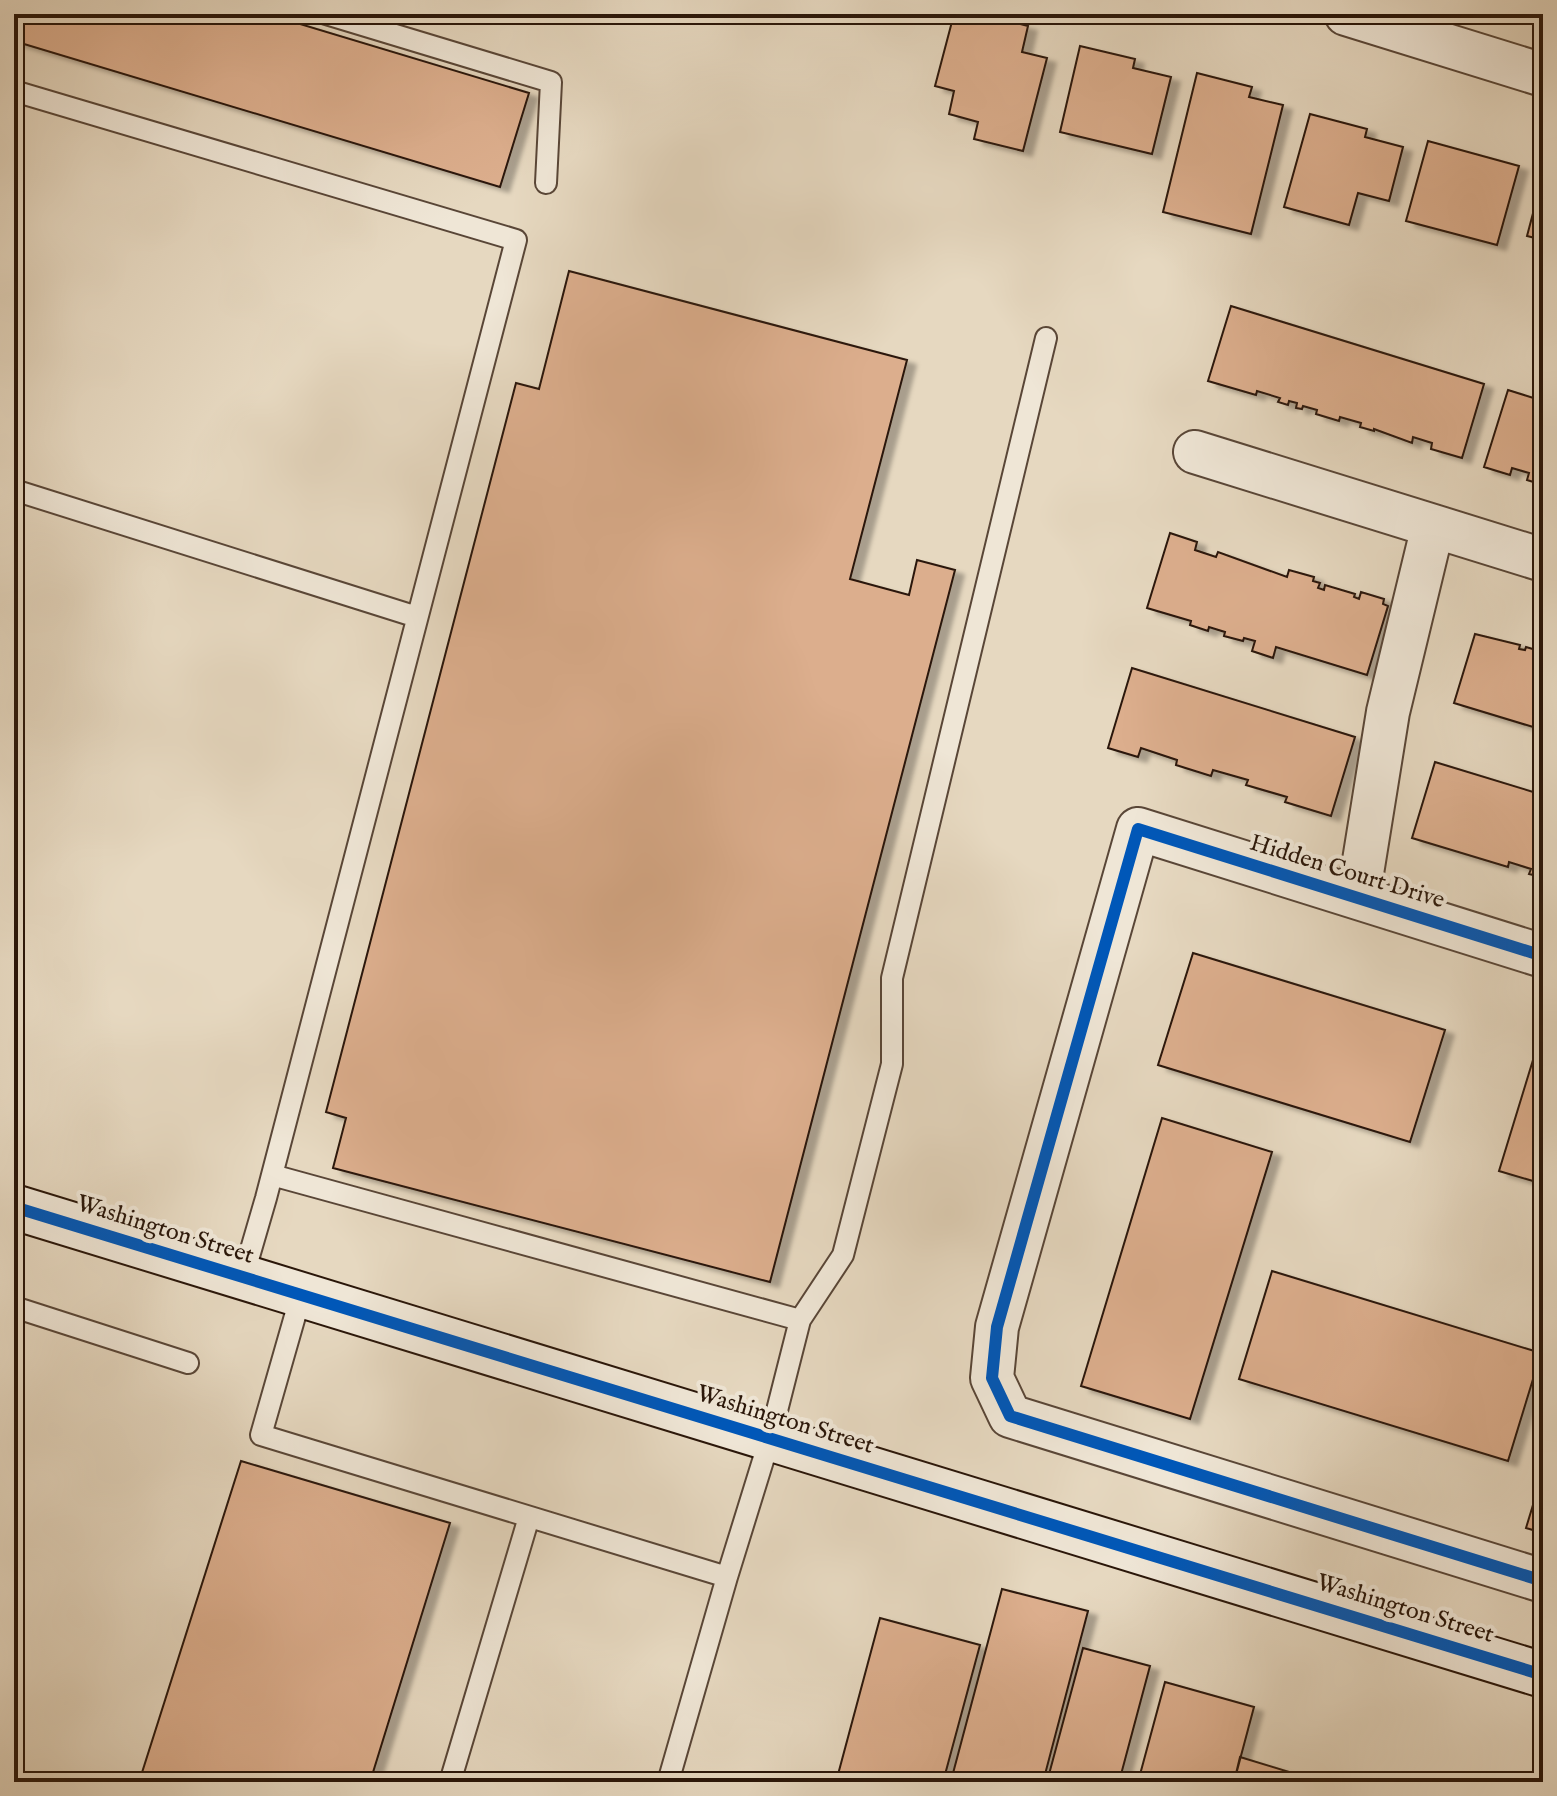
<svg xmlns="http://www.w3.org/2000/svg" width="1557" height="1796" viewBox="0 0 1557 1796" font-family="'IM FELL English',serif">
	<style>
		.building { fill: #dcae8d; stroke: #2a1609; stroke-width: 2; filter: url(#shadow) }
		.lines { fill: none; stroke-linecap: round; stroke-linejoin: round }
		.lane-casing { stroke: #594637; stroke-width: 24 }
		.street-casing { stroke: #594637; stroke-width: 46 }
		.secondary-casing { stroke: #2a1609; stroke-width: 48 }
		.lane { stroke: #efe6d6; stroke-width: 20 }
		.street { stroke: #efe6d6; stroke-width: 42 }
		.secondary { stroke: #efe6d6; stroke-width: 44 }
		.cycleway-casing { stroke: #efe6d6; stroke-width: 17 }
		.cycleway { stroke: #0057b8; stroke-width: 12 }
		.labels { text-anchor: middle; dominant-baseline: central; stroke-width: 8; stroke-linejoin: round; paint-order: stroke }
		.street-label { font-size: 24px; fill: #2a1609; stroke: #efe6d6 }
	</style>
	<defs>
		<filter id="shadow"><feDropShadow dx="9" dy="5" stdDeviation="2" flood-color="#0004"/></filter>
	</defs>
	<rect width="100%" height="100%" fill="#e6d8c0"/>
	<filter id="stains"><feTurbulence type="fractalNoise" baseFrequency=".0025" numOctaves="4"/><feColorMatrix values="0 0 0 0 .2 0 0 0 0 .09 0 0 0 0 .02 0 0 0 .5 -.17"/></filter>
	<radialGradient id="worn" r=".72"><stop offset=".6" stop-color="#630" stop-opacity="0"/><stop offset="1" stop-color="#630" stop-opacity=".3"/></radialGradient>
	<path class="building" d="M 14,14 L 267,14 L 529,93 L 500,187 L 14,41 Z
		M 954,14 L 982,14 L 1028,26 L 1022,52 L 1047,58 L 1023,151 L 974,139 L 978,122 L 949,114 L 954,91 L 935,86 Z
		M 1080,46 L 1135,59 L 1133,68 L 1171,77 L 1152,154 L 1060,132 Z
		M 1197,73 L 1252,87 L 1249,97 L 1283,105 L 1251,234 L 1163,212 Z
		M 1310,114 L 1367,129 L 1365,137 L 1403,147 L 1389,201 L 1358,193 L 1349,225 L 1284,207 Z
		M 1428,141 L 1519,166 L 1497,245 L 1406,221 Z
		M 1541,183 L 1543,184 L 1543,240 L 1527,236 Z
		M 569,271 L 907,360 L 850,579 L 909,595 L 917,560 L 955,570 L 770,1282 L 333,1168 L 346,1118 L 326,1112 L 516,383 L 539,389 Z
		M 1231,306 L 1484,384 L 1462,458 L 1431,449 L 1432,443 L 1413,437 L 1412,443 L 1374,429 L 1374,431 L 1360,427 L 1361,423 L 1340,417 L 1339,421 L 1316,414 L 1317,410 L 1303,406 L 1302,409 L 1296,408 L 1297,403 L 1289,401 L 1288,405 L 1278,402 L 1280,398 L 1257,391 L 1256,395 L 1208,381 Z
		M 1508,390 L 1543,401 L 1543,485 L 1527,480 L 1529,473 L 1512,468 L 1510,475 L 1484,467 Z
		M 1170,533 L 1197,542 L 1195,550 L 1216,557 L 1218,552 L 1287,577 L 1289,570 L 1314,577 L 1313,581 L 1320,583 L 1318,588 L 1324,590 L 1325,585 L 1355,594 L 1354,597 L 1359,599 L 1361,592 L 1384,599 L 1383,604 L 1388,606 L 1367,675 L 1276,647 L 1273,658 L 1252,651 L 1255,641 L 1244,638 L 1243,641 L 1224,636 L 1225,632 L 1209,627 L 1208,631 L 1190,625 L 1191,621 L 1147,608 Z
		M 1475,634 L 1520,645 L 1519,649 L 1525,650 L 1526,647 L 1543,652 L 1543,730 L 1454,703 Z
		M 1132,668 L 1355,737 L 1331,816 L 1285,802 L 1287,797 L 1246,785 L 1248,780 L 1213,770 L 1211,776 L 1176,765 L 1177,760 L 1141,748 L 1138,757 L 1108,748 Z
		M 1435,762 L 1543,795 L 1542,877 L 1529,874 L 1531,869 L 1509,862 L 1508,867 L 1412,838 Z
		M 1193,953 L 1445,1030 L 1410,1142 L 1158,1065 Z
		M 1533,1060 L 1543,1063 L 1543,1184 L 1499,1171 Z
		M 1162,1118 L 1272,1152 L 1190,1419 L 1081,1386 Z
		M 1272,1271 L 1541,1353 L 1508,1461 L 1239,1379 Z
		M 241,1461 L 450,1523 L 370,1782 L 139,1782 Z
		M 1543,1472 L 1543,1533 L 1526,1528 Z
		M 1002,1589 L 1088,1611 L 1043,1782 L 971,1782 L 952,1777 Z
		M 880,1618 L 980,1645 L 943,1782 L 836,1782 Z
		M 1083,1648 L 1150,1666 L 1119,1782 L 1062,1782 L 1048,1778 Z
		M 1165,1682 L 1254,1707 L 1234,1782 L 1138,1782 Z
		M 1240,1757 L 1322,1782 L 1234,1782 Z"/>
	<g class="lines">
		<g class="lane-casing">
			<path id="lane" d="M 326,14 L 551,82 L 546,183
				M 14,91 L 516,240 L 266,1198 L 243,1277
				M 14,490 L 417,617
				M 272,1175 L 800,1320 L 843,1255 L 892,1064 L 892,978 L 1046,338
				M 301,1295 L 261,1435 L 727,1577 L 770,1438 L 800,1320
				M 14,1307 L 188,1363
				M 450,1782 L 529,1517
				M 668,1782 L 727,1577"/>
		</g>
		<g class="street-casing">
			<path id="street" d="M 1346,14 L 1543,75
				M 1195,452 L 1543,560
				M 1358,898 L 1388,712 L 1433,526
				M 1543,956 L 1138,829 L 997,1327 L 992,1378 L 1010,1416 L 1543,1581"/>
		</g>
		<g class="secondary-casing">
			<path id="secondary" d="M 14,1207 L 1543,1675"/>
		</g>
		<use href="#lane" class="lane"/>
		<use href="#street" class="street"/>
		<use href="#secondary" class="secondary"/>
		<g class="cycleway-casing">
			<path id="cycleway" d="M 1543,956 L 1138,829 L 997,1327 L 992,1378 L 1010,1416 L 1543,1581
				M 14,1207 L 1543,1675"/>
		</g>
		<use href="#cycleway" class="cycleway"/>
	</g>
	<g class="labels">
		<g class="street-label">
			<text transform="translate(1347 872) rotate(17)">Hidden Court Drive</text>
			<text transform="translate(165 1230) rotate(17)">Washington Street</text>
			<text transform="translate(785 1420) rotate(17)">Washington Street</text>
			<text transform="translate(1405 1609) rotate(17)">Washington Street</text>
		</g>
	</g>
	<rect width="1557" height="1796" fill="none" stroke="#e6d8c0" stroke-width="48"/>
	<rect x="16" y="16" width="1525" height="1764" fill="none" stroke="#2a1609" stroke-width="4"/>
	<rect x="24" y="24" width="1509" height="1748" fill="none" stroke="#2a1609" stroke-width="2"/>
	<rect width="100%" height="100%" filter="url(#stains)"/>
	<rect width="100%" height="100%" fill="url(#worn)"/>
</svg>
